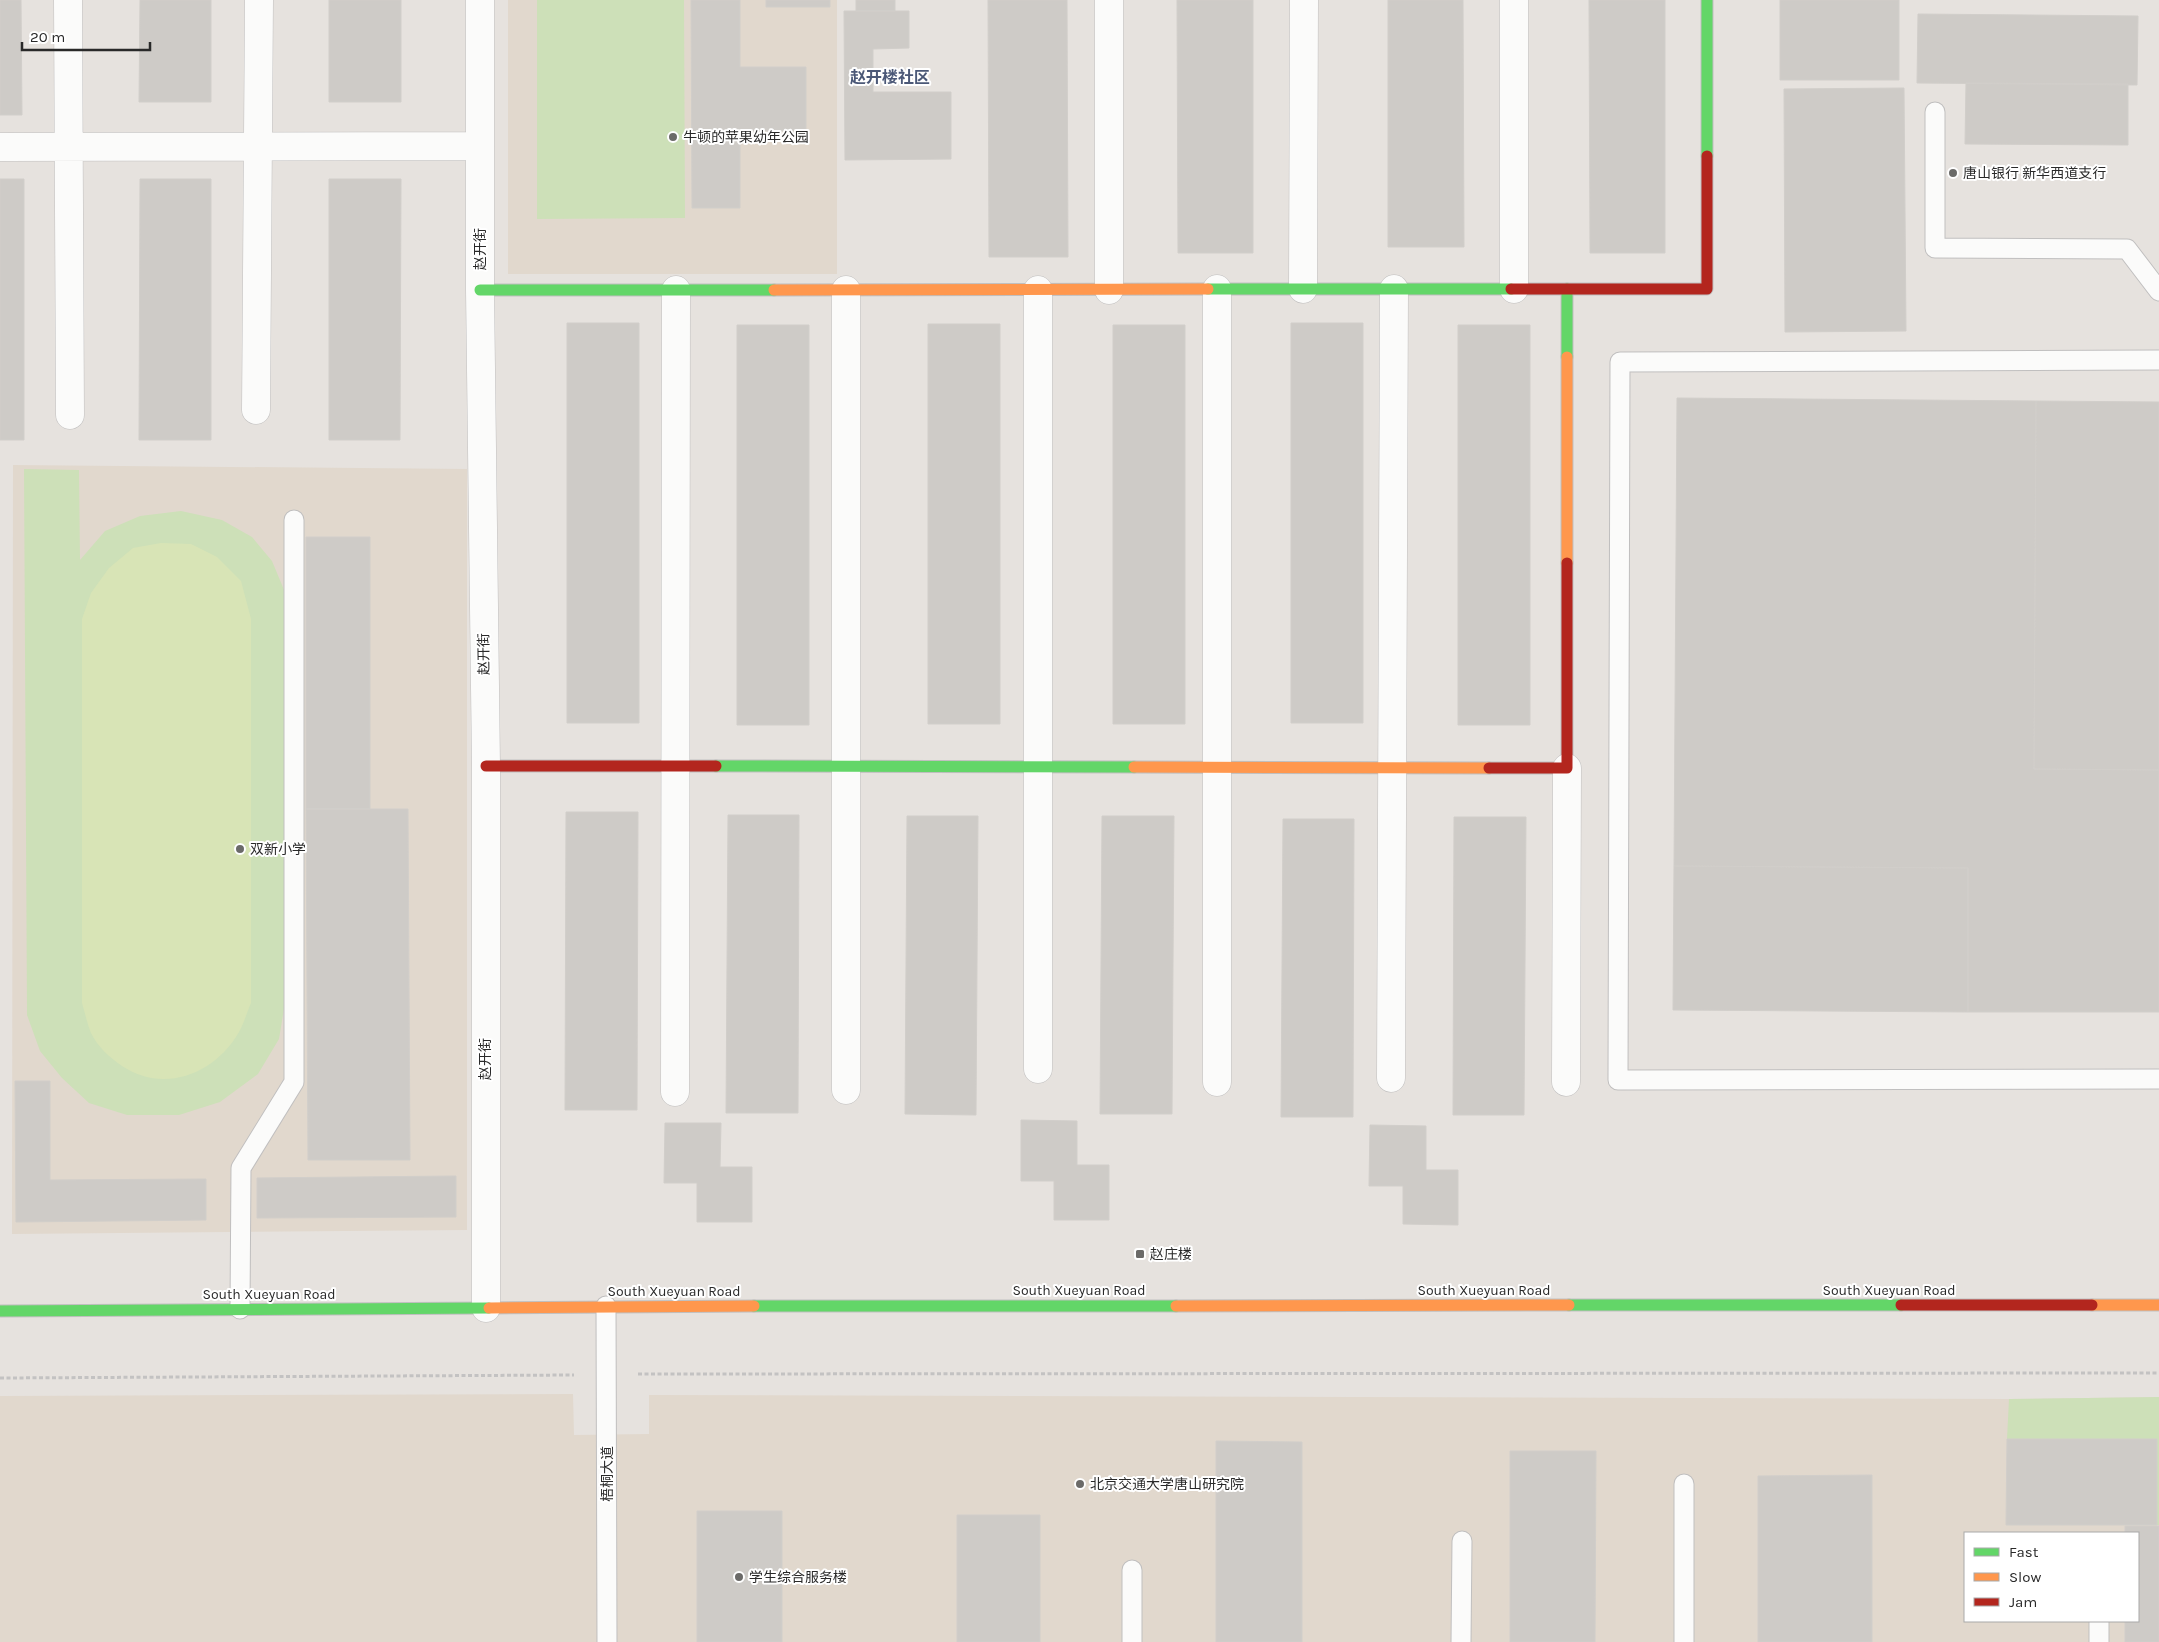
<svg xmlns="http://www.w3.org/2000/svg" width="2159" height="1642" viewBox="0 0 2159 1642" font-family="Karla,'Noto Sans SC',sans-serif">
	<style>
		.education { fill: #e1d8cd; fill-rule: evenodd }
		.green { fill: #cde0b8 }
		.pitch { fill: #d8e4b6 }
		.building { fill: #cecbc7; stroke: #d1ceca }
		.lines { fill: none; stroke-linecap: round; stroke-linejoin: round }
		.lane-casing { stroke: #c0bfbf; stroke-width: 21 }
		.street-casing { stroke: #c0bfbf; stroke-width: 29 }
		.fast-casing { stroke: #c0bfbf; stroke-width: 13 }
		.slow-casing { stroke: #c0bfbf; stroke-width: 13 }
		.jam-casing { stroke: #c0bfbf; stroke-width: 13 }
		.path { stroke: #c3c2c2; stroke-width: 3; stroke-dasharray: 4 2.5; stroke-linecap: butt }
		.lane { stroke: #fbfbfa; stroke-width: 19 }
		.street { stroke: #fbfbfa; stroke-width: 28 }
		.fast { stroke: #63d668; stroke-width: 11 }
		.slow { stroke: #ff974d; stroke-width: 11 }
		.jam { stroke: #b3261e; stroke-width: 11 }
		.poi-dot { fill: #6b6a68; stroke: #fff; stroke-width: 2 }
		.labels { text-anchor: middle; dominant-baseline: central; stroke-width: 4; stroke-linejoin: round; paint-order: stroke }
		.poi-label { font-size: 14px; fill: #292929; stroke: #fff; text-anchor: start }
		.street-label { font-size: 14px; fill: #292929; stroke: #fff }
		.quarter-label { font-size: 16px; font-weight: bold; fill: #4b5877; stroke: #fff }
	</style>
	<rect width="100%" height="100%" fill="#e6e2de"/>
	<path class="education" d="M 508,0 L 837,0 L 837,274 L 508,274 Z
		M 13,465 L 467,469 L 467,1230 L 12,1234 Z
		M 573,1394 L 574,1435 L 649,1434 L 649,1395 L 2009,1399 L 2159,1397 L 2159,1642 L 0,1642 L 0,1396 ZM 1965,1533 L 2138,1533 L 2138,1621 L 1965,1621 Z"/>
	<path class="green" d="M 537,0 L 684,0 L 685,218 L 537,219 Z
		M 24,469 L 79,470 L 80,560 L 105,531 L 140,516 L 181,511 L 222,520 L 252,537 L 272,561 L 287,597 L 289,979 L 279,1039 L 258,1074 L 220,1102 L 179,1115 L 127,1115 L 89,1103 L 62,1078 L 40,1051 L 27,1015 Z
		M 2159,1397 L 2159,1525 L 2157,1525 L 2157,1439 L 2007,1439 L 2009,1399 Z"/>
	<path class="pitch" d="M 161,543 L 191,544 L 217,557 L 241,581 L 251,619 L 251,1003 C 247,1012 244,1023 239,1032 C 215,1074 164,1094 122,1066 C 110,1058 97,1046 91,1033 C 87,1023 85,1013 82,1003 L 82,619 L 91,593 L 109,568 L 133,548 Z"/>
	<path class="building" d="M 0,0 L 21,0 L 22,115 L 0,115 Z
		M 140,0 L 211,0 L 211,102 L 139,102 Z
		M 329,0 L 401,0 L 401,102 L 329,102 Z
		M 691,0 L 740,0 L 740,67 L 806,67 L 806,131 L 740,131 L 740,208 L 692,208 Z
		M 766,0 L 830,0 L 830,7 L 766,7 Z
		M 856,0 L 895,0 L 895,11 L 856,11 Z
		M 988,0 L 1067,0 L 1068,257 L 989,257 Z
		M 1177,0 L 1253,0 L 1253,253 L 1178,253 Z
		M 1388,0 L 1463,0 L 1464,247 L 1388,247 Z
		M 1589,0 L 1665,0 L 1665,253 L 1590,253 Z
		M 1780,0 L 1899,0 L 1899,80 L 1780,80 Z
		M 844,11 L 909,11 L 909,48 L 873,49 L 873,92 L 951,92 L 951,159 L 845,160 Z
		M 1918,14 L 2138,16 L 2137,85 L 1917,83 Z
		M 1966,83 L 2128,84 L 2128,145 L 1965,144 Z
		M 1904,88 L 1906,331 L 1785,332 L 1784,89 Z
		M 0,179 L 24,179 L 24,440 L 0,440 Z
		M 140,179 L 211,179 L 211,440 L 139,440 Z
		M 329,179 L 401,179 L 400,440 L 329,440 Z
		M 567,323 L 639,323 L 639,723 L 567,723 Z
		M 1291,323 L 1363,323 L 1363,723 L 1291,723 Z
		M 928,324 L 1000,324 L 1000,724 L 928,724 Z
		M 737,325 L 809,325 L 809,725 L 737,725 Z
		M 1113,325 L 1185,325 L 1185,724 L 1113,724 Z
		M 1458,325 L 1530,325 L 1530,725 L 1458,725 Z
		M 1677,398 L 2036,401 L 2034,769 L 2159,770 L 2159,1012 L 1968,1012 L 1968,868 L 1674,866 Z
		M 2036,401 L 2159,402 L 2159,770 L 2034,769 Z
		M 306,537 L 370,537 L 370,809 L 306,809 Z
		M 306,809 L 408,809 L 410,1160 L 308,1160 Z
		M 566,812 L 638,812 L 637,1110 L 565,1110 Z
		M 728,815 L 799,815 L 798,1113 L 726,1113 Z
		M 907,816 L 978,816 L 976,1115 L 905,1114 Z
		M 1102,816 L 1174,816 L 1172,1114 L 1100,1114 Z
		M 1454,817 L 1526,817 L 1524,1115 L 1453,1115 Z
		M 1283,819 L 1354,819 L 1353,1117 L 1281,1117 Z
		M 1674,866 L 1968,868 L 1968,1012 L 1673,1010 Z
		M 15,1081 L 50,1081 L 50,1180 L 206,1179 L 206,1220 L 16,1222 Z
		M 1021,1120 L 1077,1121 L 1077,1165 L 1109,1165 L 1109,1220 L 1054,1220 L 1054,1181 L 1021,1181 Z
		M 665,1123 L 721,1123 L 720,1167 L 752,1167 L 752,1222 L 697,1222 L 697,1183 L 664,1183 Z
		M 1370,1125 L 1426,1126 L 1426,1170 L 1458,1170 L 1458,1225 L 1403,1224 L 1403,1186 L 1369,1186 Z
		M 456,1176 L 456,1217 L 257,1218 L 257,1178 Z
		M 2007,1439 L 2157,1439 L 2157,1525 L 2006,1525 Z
		M 1216,1441 L 1302,1442 L 1302,1642 L 1216,1642 Z
		M 1510,1451 L 1596,1451 L 1595,1642 L 1510,1642 Z
		M 1872,1475 L 1872,1642 L 1758,1642 L 1758,1476 Z
		M 697,1511 L 782,1511 L 782,1642 L 697,1642 Z
		M 957,1515 L 1040,1515 L 1040,1642 L 957,1642 Z
		M 2125,1526 L 2159,1526 L 2159,1642 L 2125,1642 L 2125,1621 L 2138,1621 L 2138,1533 L 2125,1533 Z"/>
	<g class="lines">
		<g class="lane-casing">
			<path id="lane" d="M 1935,112 L 1935,248 L 2127,249 L 2159,291
				M 2159,360 L 1620,362 L 1618,1080 L 2159,1079
				M 606,1306 L 607,1642
				M 240,1309 L 241,1168 L 294,1082 L 294,520
				M 1684,1484 L 1684,1642
				M 1132,1570 L 1132,1642
				M 2099,1621 L 2099,1642
				M 1461,1642 L 1462,1541"/>
		</g>
		<g class="street-casing">
			<path id="street" d="M 68,0 L 70,415
				M 480,0 L 480,290 L 486,766 L 486,1308
				M 1109,0 L 1109,290
				M 1514,0 L 1514,289
				M 0,147 L 480,146
				M 1217,289 L 1217,1082
				M 1303,289 L 1304,0
				M 846,290 L 846,1090
				M 1038,290 L 1038,1069
				M 256,410 L 259,0
				M 1391,1078 L 1394,289
				M 1566,1082 L 1567,768
				M 675,1092 L 676,290"/>
		</g>
		<g class="fast-casing">
			<path id="fast" d="M 1707,0 L 1707,156
				M 1208,289 L 1511,289
				M 1567,289 L 1567,357
				M 480,290 L 774,290
				M 716,766 L 1134,767
				M 1569,1305 L 1901,1305
				M 754,1306 L 1176,1306
				M 0,1311 L 489,1308"/>
		</g>
		<g class="slow-casing">
			<path id="slow" d="M 774,290 L 1208,289
				M 1567,357 L 1567,563
				M 1134,767 L 1489,768
				M 2092,1305 L 2159,1305
				M 1176,1306 L 1569,1305
				M 489,1308 L 754,1306"/>
		</g>
		<g class="jam-casing">
			<path id="jam" d="M 1511,289 L 1707,289 L 1707,156
				M 486,766 L 716,766
				M 1489,768 L 1567,768 L 1567,563
				M 1901,1305 L 2092,1305"/>
		</g>
		<path class="path" d="M 638,1374 L 2159,1373
			M 0,1378 L 574,1375"/>
		<use href="#lane" class="lane"/>
		<use href="#street" class="street"/>
		<use href="#fast" class="fast"/>
		<use href="#slow" class="slow"/>
		<use href="#jam" class="jam"/>
	</g>
	<g class="poi-dot">
		<circle cx="673" cy="137" r="5"/>
		<circle cx="1953" cy="173" r="5"/>
		<circle cx="240" cy="849" r="5"/>
		<rect x="1135" y="1249" width="10" height="10" rx="2.5"/>
		<circle cx="1080" cy="1484" r="5"/>
		<circle cx="739" cy="1577" r="5"/>
	</g>
	<g class="labels">
		<g class="poi-label">
			<text x="683" y="137">牛顿的苹果幼年公园</text>
			<text x="1963" y="173">唐山银行 新华西道支行</text>
			<text x="250" y="849">双新小学</text>
			<text x="1150" y="1254">赵庄楼</text>
			<text x="1090" y="1484">北京交通大学唐山研究院</text>
			<text x="749" y="1577">学生综合服务楼</text>
		</g>
		<g class="street-label">
			<text transform="translate(480 249) rotate(-90)">赵开街</text>
			<text transform="translate(484 654) rotate(-91)">赵开街</text>
			<text transform="translate(485 1059) rotate(-90)">赵开街</text>
			<text x="1079" y="1290">South Xueyuan Road</text>
			<text x="1484" y="1290">South Xueyuan Road</text>
			<text x="1889" y="1290">South Xueyuan Road</text>
			<text x="674" y="1291">South Xueyuan Road</text>
			<text x="269" y="1294">South Xueyuan Road</text>
			<text transform="translate(607 1474) rotate(-90)">梧桐大道</text>
		</g>
		<g class="quarter-label">
			<text x="890" y="77">赵开楼社区</text>
		</g>
	</g>
	<rect x="1964" y="1532" width="175" height="90" fill="#ffffff" stroke="#a9a9a9"/>
	<rect x="1974" y="1548" width="25" height="8" fill="#63d668" stroke="#a9a9a9"/>
	<text x="2009" y="1557" font-size="15" fill="#292929">Fast</text>
	<rect x="1974" y="1573" width="25" height="8" fill="#ff974d" stroke="#a9a9a9"/>
	<text x="2009" y="1582" font-size="15" fill="#292929">Slow</text>
	<rect x="1974" y="1598" width="25" height="8" fill="#b3261e" stroke="#a9a9a9"/>
	<text x="2009" y="1607" font-size="15" fill="#292929">Jam</text>
	<path d="M22 42v8h128v-8" fill="none" stroke="#292929" stroke-width="2.5"/>
	<text x="30" y="42" font-size="15" fill="#292929" stroke="#ffffff" stroke-width="4" paint-order="stroke">20 m</text>
</svg>
